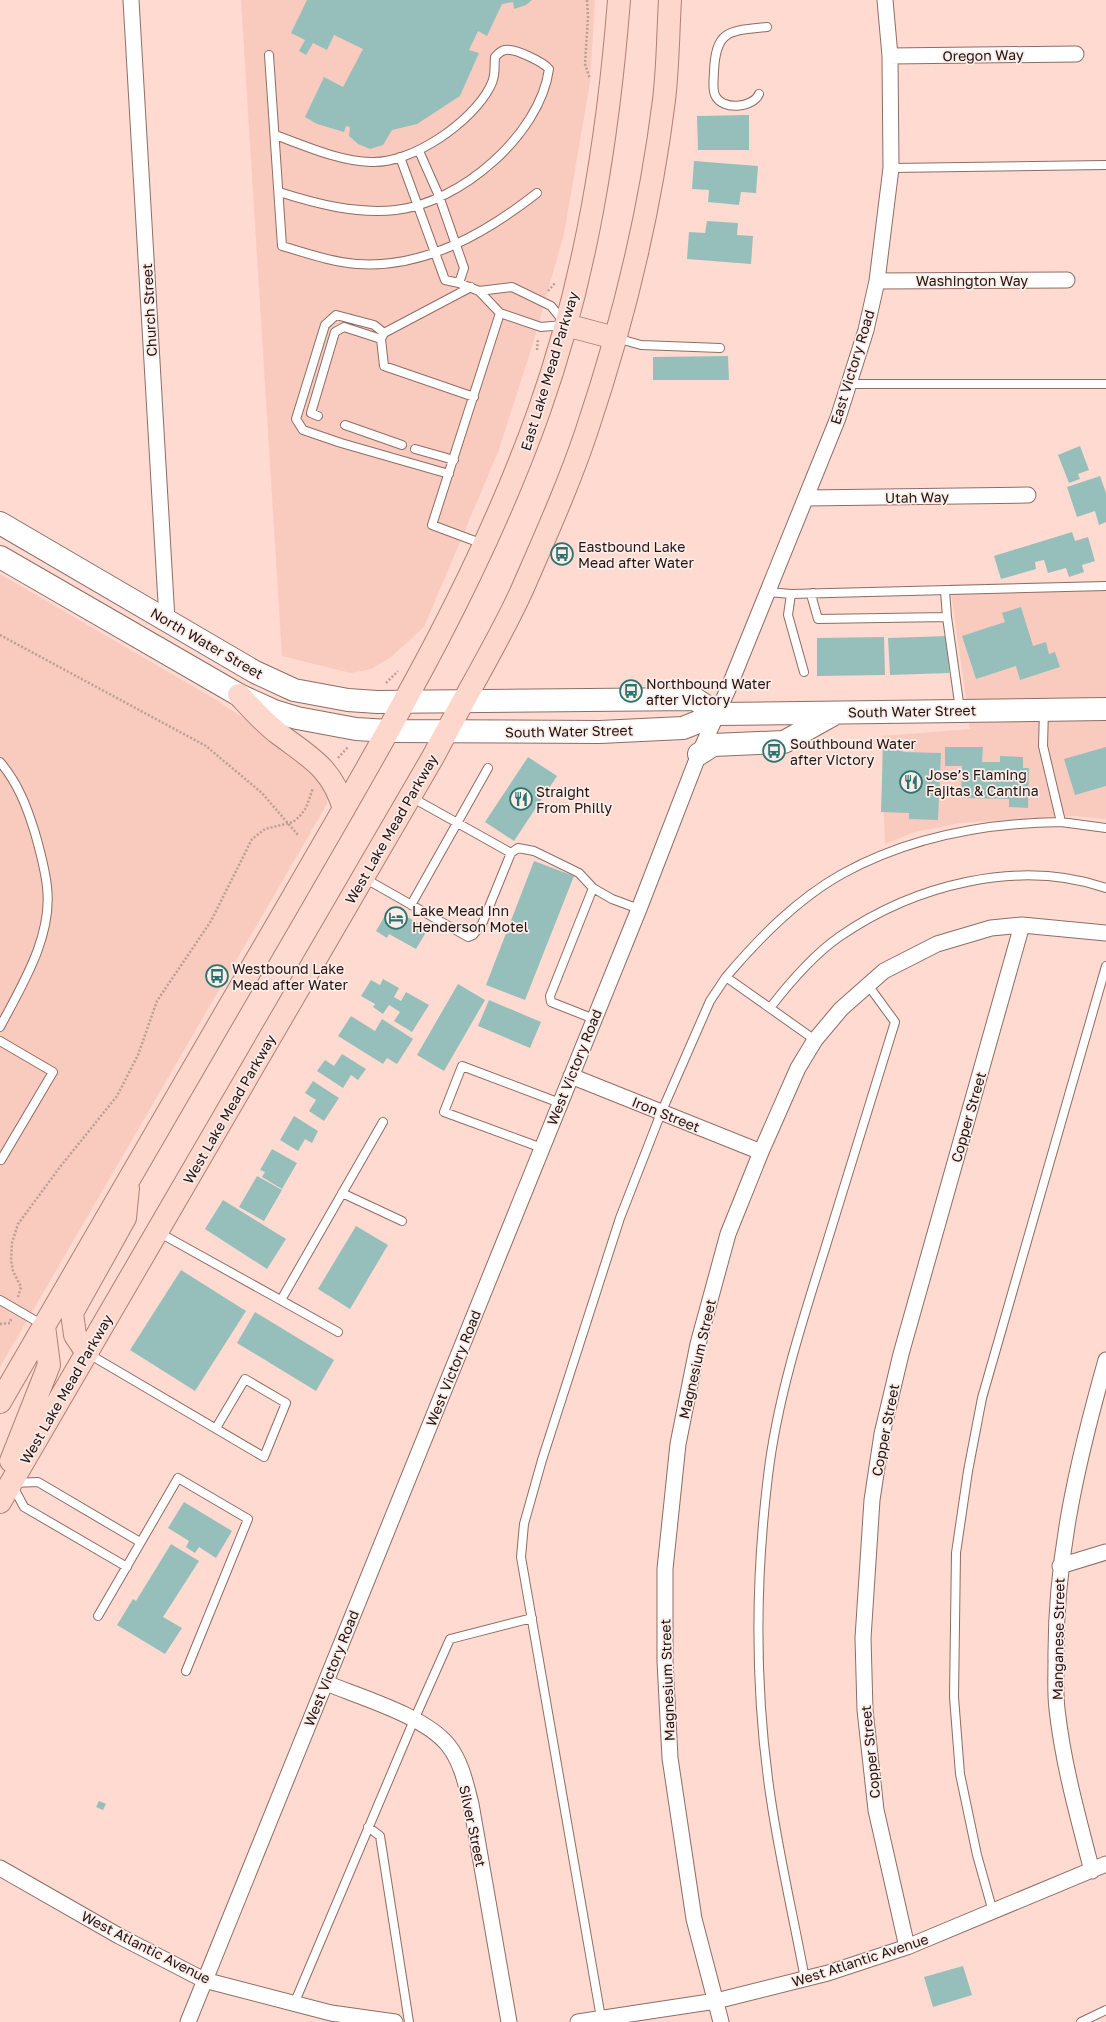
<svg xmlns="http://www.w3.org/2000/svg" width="1106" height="2022" viewBox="0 0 1106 2022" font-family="'Golos Text',sans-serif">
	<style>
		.built { fill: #f8cbbe }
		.building { fill: #96bfbc }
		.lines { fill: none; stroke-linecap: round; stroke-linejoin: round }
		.lane-casing { stroke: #8e6d65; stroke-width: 10 }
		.street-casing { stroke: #8e6d65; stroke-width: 17 }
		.secondary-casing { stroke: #8e6d65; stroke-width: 24 }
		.primary-casing { stroke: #af8174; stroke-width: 24 }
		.path { stroke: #bc9e96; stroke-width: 2.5; stroke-dasharray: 2 2; stroke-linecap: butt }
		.lane { stroke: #fff; stroke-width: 8 }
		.street { stroke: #fff; stroke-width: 15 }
		.secondary { stroke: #fff; stroke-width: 22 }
		.primary { stroke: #fdd6cc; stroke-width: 22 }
		.labels { text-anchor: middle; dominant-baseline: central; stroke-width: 3.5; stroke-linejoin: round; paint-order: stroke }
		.street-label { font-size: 14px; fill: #211411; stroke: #fcede8 }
		.poi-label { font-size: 14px; fill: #211411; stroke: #fcede8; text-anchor: start }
	</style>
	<rect width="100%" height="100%" fill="#ffdad0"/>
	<path class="built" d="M 241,0 L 595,0 L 590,82 L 564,234 L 531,350 L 498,452 L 424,627 L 391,657 L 371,669 L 351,673 L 282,656 Z
		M 0,574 L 213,698 L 299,754 L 329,790 L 327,804 L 0,1367 Z
		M 1106,581 L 1106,819 L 1075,816 L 960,823 L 915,832 L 885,844 L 881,736 L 970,729 L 950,584 Z"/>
	<path class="building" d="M 307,0 L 532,0 L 526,5 L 514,9 L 513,2 L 502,4 L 487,36 L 478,31 L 469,50 L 479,53 L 460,96 L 417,124 L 392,130 L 383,145 L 370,149 L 358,144 L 349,136 L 350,127 L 346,126 L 344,132 L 317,124 L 305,117 L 324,77 L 343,87 L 363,49 L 334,35 L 327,50 L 313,43 L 306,55 L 299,51 L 305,40 L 291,33 Z
		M 749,115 L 749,150 L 698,150 L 697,116 Z
		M 694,161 L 758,166 L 756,193 L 741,192 L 739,205 L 708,202 L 709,190 L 692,189 Z
		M 707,221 L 738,223 L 737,235 L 753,236 L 751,264 L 687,259 L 689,232 L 705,233 Z
		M 728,356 L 729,380 L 653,380 L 653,357 Z
		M 1080,446 L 1089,470 L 1078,474 L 1080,479 L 1069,483 L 1058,455 Z
		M 1100,476 L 1106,493 L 1106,522 L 1099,525 L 1095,511 L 1077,517 L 1067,487 Z
		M 1072,532 L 1075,541 L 1088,537 L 1095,561 L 1082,565 L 1084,572 L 1069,577 L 1066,568 L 1048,573 L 1044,560 L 1035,562 L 1036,569 L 1001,579 L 994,556 Z
		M 1021,607 L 1033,646 L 1046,642 L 1049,654 L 1055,652 L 1060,667 L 1020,680 L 1016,666 L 976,679 L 962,636 L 1005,622 L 1002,613 Z
		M 948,636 L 949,673 L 890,675 L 888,638 Z
		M 884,637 L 885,675 L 817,676 L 817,638 Z
		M 883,747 L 903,748 L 903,752 L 941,753 L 938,820 L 909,819 L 909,813 L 881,812 Z
		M 945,747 L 983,747 L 982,762 L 1000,762 L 1000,756 L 1023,757 L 1023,768 L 1029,768 L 1028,808 L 1009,807 L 1009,799 L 961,798 L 962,766 L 945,766 Z
		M 1106,747 L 1106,786 L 1075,795 L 1064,759 Z
		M 528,757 L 557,776 L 514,841 L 485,822 Z
		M 534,861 L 574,876 L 525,1000 L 486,985 Z
		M 390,907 L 428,929 L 416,949 L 389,934 L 387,938 L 376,931 Z
		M 383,979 L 399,988 L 394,997 L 401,1001 L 406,992 L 429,1005 L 412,1032 L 394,1021 L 400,1012 L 389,1005 L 383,1014 L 373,1007 L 375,1004 L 361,996 L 371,980 L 380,985 Z
		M 458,984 L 485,1000 L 444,1071 L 417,1055 Z
		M 489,1000 L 541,1022 L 530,1048 L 478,1026 Z
		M 351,1016 L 375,1031 L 382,1019 L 413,1039 L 397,1064 L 387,1058 L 383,1064 L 338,1036 Z
		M 342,1054 L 366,1069 L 358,1080 L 351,1075 L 343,1088 L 317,1071 L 325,1060 L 334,1066 Z
		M 313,1081 L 339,1098 L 324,1121 L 309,1111 L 316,1100 L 305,1093 Z
		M 294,1116 L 318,1131 L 312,1143 L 305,1139 L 298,1151 L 280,1140 Z
		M 272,1149 L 297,1163 L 282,1189 L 262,1177 L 265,1172 L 260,1170 Z
		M 257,1176 L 282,1190 L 264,1221 L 239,1207 Z
		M 223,1200 L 286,1239 L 267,1269 L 205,1229 Z
		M 356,1226 L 388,1245 L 350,1309 L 318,1289 Z
		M 181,1270 L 246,1311 L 195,1391 L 130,1350 Z
		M 255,1312 L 334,1360 L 316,1391 L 237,1343 Z
		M 184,1502 L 232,1531 L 216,1558 L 199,1547 L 195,1553 L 186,1547 L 189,1541 L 168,1528 Z
		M 171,1544 L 199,1561 L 163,1617 L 182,1628 L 165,1654 L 117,1625 L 133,1599 L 136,1601 Z
		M 99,1801 L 106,1804 L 103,1810 L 96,1807 Z
		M 963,1966 L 972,1995 L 933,2007 L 924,1977 Z"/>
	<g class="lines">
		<g class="lane-casing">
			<path id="lane" d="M 269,55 L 282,246 C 306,253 332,262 357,264 C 424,269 486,233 537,193
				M 759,94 C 753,108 722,111 715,95 C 712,88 714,78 714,71 C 716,29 730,31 767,27
				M 275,135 C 306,146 338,161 371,162 C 412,164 472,122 490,87 C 496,76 494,68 495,57 C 498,54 500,51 505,50 C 515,48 543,62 549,69 C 540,135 460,203 396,210 C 355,214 317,204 279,192
				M 419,151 L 439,196 L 464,268 L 459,283
				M 400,157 L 445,280 L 459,283 L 479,291 L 500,313 L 541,327 L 563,325
				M 891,168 L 1106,165
				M 471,287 L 384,333 L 381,339 L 384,366 L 474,397
				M 479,291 L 512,287 L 551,306 L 564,322
				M 384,333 L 374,325 L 336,315 L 325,325 L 296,419 L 303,430 L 341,443 L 449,474
				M 616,338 L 641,345 L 720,348
				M 849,384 L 1106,384
				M 318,416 L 311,413 L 335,332 L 344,327 L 381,339
				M 345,425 L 402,445
				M 415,449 L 454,460
				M 483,544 L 432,525 L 500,313
				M 768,592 L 791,594 L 1106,586
				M 813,593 L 812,598 L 818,619 L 947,617 L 945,591
				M 791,594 L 788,615 L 804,672
				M 947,617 L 960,710
				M 1044,710 L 1043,746 L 1061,822 L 1106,828
				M 0,762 C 18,783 27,807 35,833 C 40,851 45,868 47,887 C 53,936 22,985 0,1027
				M 511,853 L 518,848 L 534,851 L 579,873 L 593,888 L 612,899 L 639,909
				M 364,878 L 468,937 L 473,935 L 482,924 L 511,853 L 411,797
				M 593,888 L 550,996 L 551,1002 L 594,1019
				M 411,905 L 488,768
				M 770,1008 C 790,982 812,956 839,937 C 914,885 1018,858 1106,888
				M 815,1040 L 726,977 C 759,938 797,899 842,874 C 909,837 985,823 1061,822
				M 0,1041 L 53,1072 L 1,1160 L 0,1159
				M 542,1148 L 444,1112 L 462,1066 L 560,1103
				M 342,1193 L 402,1221
				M 158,1232 L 338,1332
				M 0,1300 L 43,1325
				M 281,1300 L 383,1122
				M 87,1353 L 264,1457 L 286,1403 L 245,1379 L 216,1428
				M 127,1567 L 24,1507 L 11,1483 L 38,1482 L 140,1542
				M 98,1616 L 178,1478 L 248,1519 L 186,1671
				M 368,1827 L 380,1836 L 409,2022
				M 993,1912 L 977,1855 L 960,1774 L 954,1697 L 956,1553 L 968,1471 L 982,1398 L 1106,966
				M 805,1979 C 794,1920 780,1860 771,1800 C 755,1694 755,1582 768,1476 C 777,1400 801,1325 824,1252 C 848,1175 871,1098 895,1022 L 868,985
				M 294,2004 L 414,1720 L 450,1639 L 532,1618
				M 601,2018 L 521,1557 L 524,1524 L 542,1460 L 620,1218 L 661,1113 L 710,1001 L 726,977
				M 1081,2022 L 1106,2010"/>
		</g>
		<g class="street-casing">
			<path id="street" d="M 131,0 L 167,620
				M 890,56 L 1076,54
				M 877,281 L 1067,280
				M 806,498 L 1028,495
				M 571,1076 L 761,1152
				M 1060,1566 L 1106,1552
				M 326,1683 C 360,1697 425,1716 448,1745 C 461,1761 466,1784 471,1804 L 509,2022
				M 0,1868 L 119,1936 L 204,1980 L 331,2013 L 395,2022
				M 1092,1871 C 1078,1817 1063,1764 1057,1709 C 1055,1693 1056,1676 1056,1660 C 1055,1556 1078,1459 1106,1360
				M 907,1947 L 876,1810 L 865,1710 L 863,1638 L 872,1500 L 882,1434 L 901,1354 L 1022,925
				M 188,2022 L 639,909 L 699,754 L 729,687 L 838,418 L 866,330 L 877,281 L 891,168 L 890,56 L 885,0
				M 578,2022 L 716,2001 L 828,1973 L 907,1947 L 1106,1864
				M 721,2022 L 694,1919 L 670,1758 L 665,1661 L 665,1569 L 678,1444 L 698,1344 L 728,1234 L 761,1152 L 798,1068 L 815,1040 L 841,1009 L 884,971 L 937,944 L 991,928 L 1022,925 L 1106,933"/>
		</g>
		<g class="secondary-casing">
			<path id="secondary" d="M 0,523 L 255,672 L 294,690 L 348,700 L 377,702 L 695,699 L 718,714
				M 0,557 L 239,695 L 274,711 L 297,718 L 356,729 L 389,731 L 600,732 L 683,728 L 718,714 L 1106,709
				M 699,754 L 713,745 L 784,742 L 836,713"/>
		</g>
		<g class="primary-casing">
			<path id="primary" d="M 566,325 L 615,338
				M 239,695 C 252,709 264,723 279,734 C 311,758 332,768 344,809
				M 87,1353 L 75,1335 L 72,1313 L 125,1218 L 128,1188
				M 0,1402 C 98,1233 195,1065 293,897 C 384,739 478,583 539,411 C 586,279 608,139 619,0
				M 11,1461 L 49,1365 L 44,1326
				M 0,1502 L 433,757 C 462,701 496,647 522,590 C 545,537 569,484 587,430 C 623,323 650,212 664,100 C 668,67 668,33 670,0"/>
		</g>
		<path class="path" d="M 587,0 L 588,17 L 585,64 L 590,79
			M 548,291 L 555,283
			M 537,350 L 538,339
			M 0,635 L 206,746 L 262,793 L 298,835
			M 386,683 L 398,671
			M 338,758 L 348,747
			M 18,1297 L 21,1287 L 13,1271 L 11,1260 L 12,1243 L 18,1224 L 60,1167 L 117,1096 L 138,1055 L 157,1001 L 211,921 L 252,839 L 265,829 L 293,822 L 299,817 L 306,808 L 313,788
			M 0,1324 L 10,1323 L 11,1319"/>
		<use href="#lane" class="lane"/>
		<use href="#street" class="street"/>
		<use href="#secondary" class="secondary"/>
		<use href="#primary" class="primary"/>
	</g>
	<defs>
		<g id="bus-ring" transform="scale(1.15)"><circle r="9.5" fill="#fcede8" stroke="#2a736f" stroke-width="1.5"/><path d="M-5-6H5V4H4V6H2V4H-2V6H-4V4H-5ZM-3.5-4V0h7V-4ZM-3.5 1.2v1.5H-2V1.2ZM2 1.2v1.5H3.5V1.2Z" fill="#2a736f"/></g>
		<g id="restaurant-ring" transform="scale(1.15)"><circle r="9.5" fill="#fcede8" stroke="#2a736f" stroke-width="1.5"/><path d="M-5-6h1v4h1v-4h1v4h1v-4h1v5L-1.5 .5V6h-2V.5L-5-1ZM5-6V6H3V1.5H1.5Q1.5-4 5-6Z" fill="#2a736f"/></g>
		<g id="hotel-ring" transform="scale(1.15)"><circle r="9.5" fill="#fcede8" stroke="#2a736f" stroke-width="1.5"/><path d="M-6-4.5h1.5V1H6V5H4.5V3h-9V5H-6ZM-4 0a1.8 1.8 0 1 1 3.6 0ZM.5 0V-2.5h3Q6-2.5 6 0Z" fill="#2a736f"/></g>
	</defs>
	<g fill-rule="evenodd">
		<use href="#bus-ring" x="562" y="554"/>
		<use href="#bus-ring" x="631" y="691"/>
		<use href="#bus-ring" x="774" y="751"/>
		<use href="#restaurant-ring" x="911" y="782"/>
		<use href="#restaurant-ring" x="521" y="799"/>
		<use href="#hotel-ring" x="396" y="918"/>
		<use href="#bus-ring" x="217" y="976"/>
	</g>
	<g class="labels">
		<g class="street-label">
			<text transform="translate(983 55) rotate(-1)">Oregon Way</text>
			<text x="972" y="280">Washington Way</text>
			<text transform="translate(149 310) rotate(-93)">Church Street</text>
			<text transform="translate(852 367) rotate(-73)">East Victory Road</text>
			<text transform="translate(549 371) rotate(-73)">East Lake Mead Parkway</text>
			<text transform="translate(917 497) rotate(-1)">Utah Way</text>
			<text transform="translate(207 643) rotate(30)">North Water Street</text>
			<text transform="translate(912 711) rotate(-1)">South Water Street</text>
			<text transform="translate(569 731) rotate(-1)">South Water Street</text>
			<text transform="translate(391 829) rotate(-60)">West Lake Mead Parkway</text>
			<text transform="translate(574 1067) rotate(-68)">West Victory Road</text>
			<text transform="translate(229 1109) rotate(-60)">West Lake Mead Parkway</text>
			<text transform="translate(666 1114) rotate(22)">Iron Street</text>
			<text transform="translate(968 1117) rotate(-74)">Copper Street</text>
			<text transform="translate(697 1359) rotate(-77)">Magnesium Street</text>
			<text transform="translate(453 1368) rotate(-68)">West Victory Road</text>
			<text transform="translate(66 1389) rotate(-60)">West Lake Mead Parkway</text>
			<text transform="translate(885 1430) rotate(-79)">Copper Street</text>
			<text transform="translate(1058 1639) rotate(-89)">Manganese Street</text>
			<text transform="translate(331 1668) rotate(-68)">West Victory Road</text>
			<text transform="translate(667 1680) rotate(-92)">Magnesium Street</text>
			<text transform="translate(870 1752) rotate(-96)">Copper Street</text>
			<text transform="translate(473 1826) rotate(78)">Silver Street</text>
			<text transform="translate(146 1947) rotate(27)">West Atlantic Avenue</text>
			<text transform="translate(860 1960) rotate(-18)">West Atlantic Avenue</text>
		</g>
		<g class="poi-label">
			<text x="578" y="546">Eastbound Lake<tspan x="578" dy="16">Mead after Water</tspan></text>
			<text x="646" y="683">Northbound Water<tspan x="646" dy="16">after Victory</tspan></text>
			<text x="790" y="743">Southbound Water<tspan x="790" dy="16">after Victory</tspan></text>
			<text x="926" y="774">Jose’s Flaming<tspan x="926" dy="16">Fajitas &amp; Cantina</tspan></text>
			<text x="536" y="791">Straight<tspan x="536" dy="16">From Philly</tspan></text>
			<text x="412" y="910">Lake Mead Inn<tspan x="412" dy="16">Henderson Motel</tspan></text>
			<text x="232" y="968">Westbound Lake<tspan x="232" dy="16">Mead after Water</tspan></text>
		</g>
	</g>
</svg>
